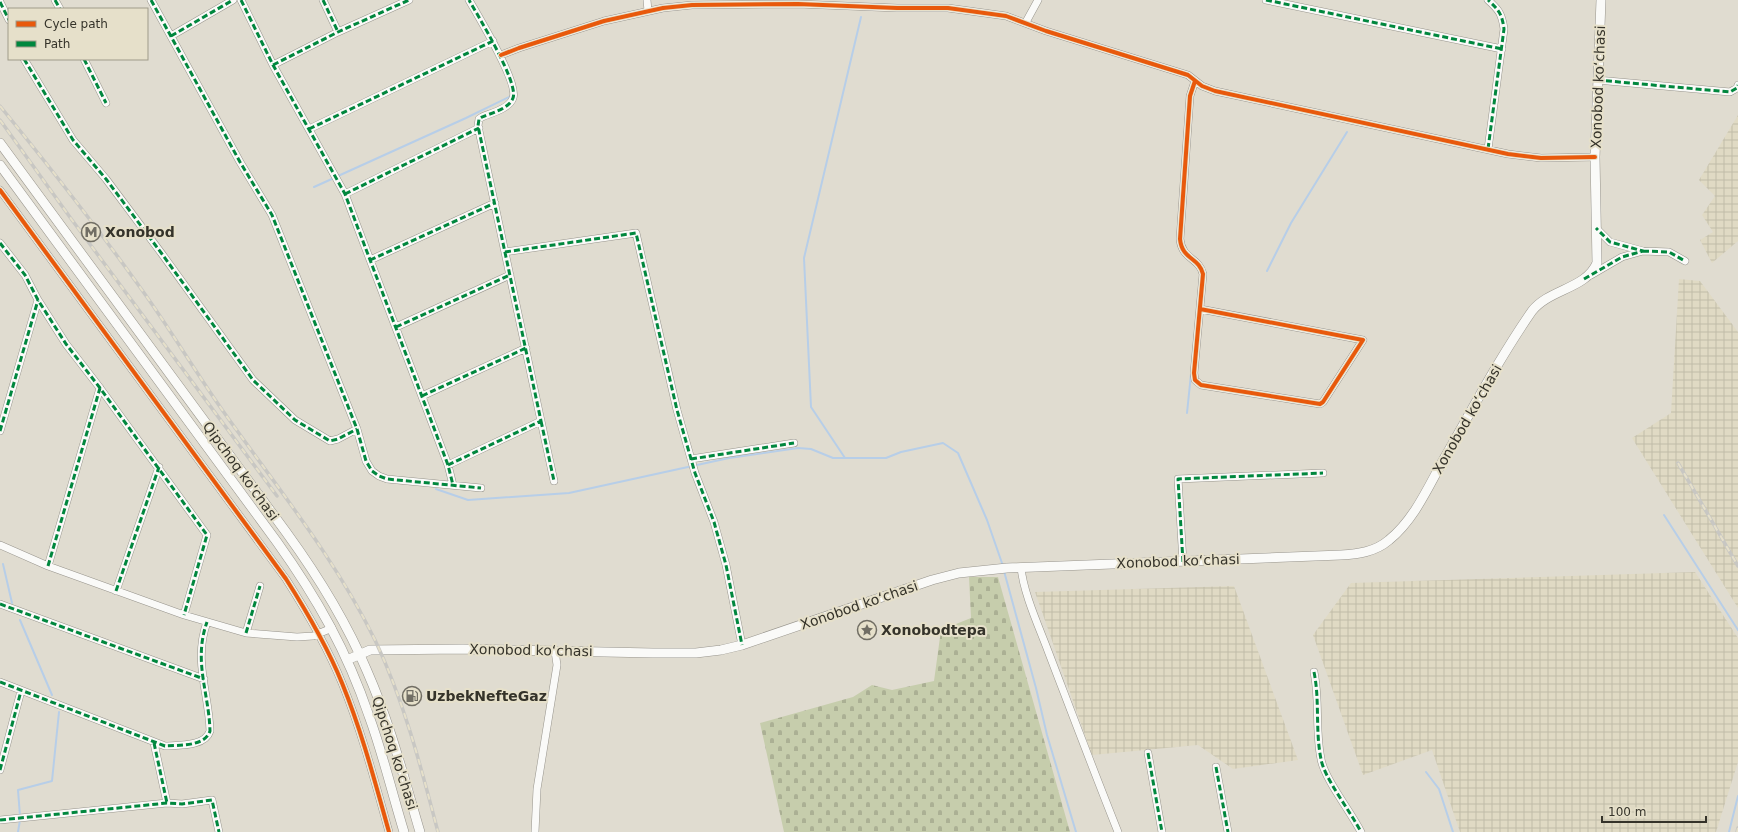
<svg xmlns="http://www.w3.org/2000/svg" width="1738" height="832" viewBox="0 0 1738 832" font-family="'DejaVu Sans',sans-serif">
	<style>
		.industrial { fill: url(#industrial-grid) }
		.cemetery { fill: url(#cemetery-stones) }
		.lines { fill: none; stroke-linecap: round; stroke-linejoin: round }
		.stream { stroke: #b7cee8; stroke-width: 2 }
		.minor-casing { stroke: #97948c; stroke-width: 8 }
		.major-casing { stroke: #97948c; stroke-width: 10 }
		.minor { stroke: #fafaf8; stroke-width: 7 }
		.major { stroke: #fafaf8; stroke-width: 9 }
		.rail-casing { stroke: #c8c7c3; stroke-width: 3.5 }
		.rail { stroke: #e6e0ca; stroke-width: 2; stroke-dasharray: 6; stroke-linecap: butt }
		.quiet { stroke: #00873e; stroke-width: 3; stroke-dasharray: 6 3; stroke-linecap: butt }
		.cycleway-casing { stroke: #e6e0ca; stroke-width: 6 }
		.cycleway { stroke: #e8590c; stroke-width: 4 }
		.labels { text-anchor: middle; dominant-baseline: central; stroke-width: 4; stroke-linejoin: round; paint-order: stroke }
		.street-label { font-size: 14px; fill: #35332a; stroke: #e6e0ca }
		.poi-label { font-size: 14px; font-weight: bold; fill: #35332a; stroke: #e6e0ca; text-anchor: start }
	</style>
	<defs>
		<pattern id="industrial-grid" width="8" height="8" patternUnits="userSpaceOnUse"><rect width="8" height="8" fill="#e0dac4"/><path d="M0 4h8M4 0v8" fill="none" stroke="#c1bca9"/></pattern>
		<pattern id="cemetery-stones" width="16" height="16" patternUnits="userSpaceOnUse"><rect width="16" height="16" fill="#c6cdac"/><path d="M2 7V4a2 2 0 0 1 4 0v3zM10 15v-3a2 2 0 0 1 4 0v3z" fill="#abb094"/></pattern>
	</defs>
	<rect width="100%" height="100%" fill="#e0dcd0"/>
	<path class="industrial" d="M 1738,115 L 1738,241 L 1712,263 L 1700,240 L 1713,232 L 1702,215 L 1715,196 L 1699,180 Z
		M 1679,279 L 1700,281 L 1738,332 L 1738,608 L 1632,438 L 1671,413 Z
		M 1695,572 L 1738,638 L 1738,762 L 1716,832 L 1460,832 L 1432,750 L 1363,775 L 1313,635 L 1351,583 Z
		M 1234,586 L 1298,760 L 1233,769 L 1198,745 L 1092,755 L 1035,592 Z"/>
	<path class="cemetery" d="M 969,577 L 998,577 L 1070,832 L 784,832 L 760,723 L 853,697 L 872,685 L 892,690 L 934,681 L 941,630 L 971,618 Z"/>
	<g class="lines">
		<path class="stream" d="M 861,17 L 804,258 L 811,407 L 845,458 L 886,458 L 901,452 L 943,443 L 958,453 L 987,520 L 1003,566
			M 338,176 L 466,118 L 511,96
			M 314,187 L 334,178
			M 1267,271 L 1291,223 L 1347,132
			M 1187,413 L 1191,374
			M 436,489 L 468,500 L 569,493 L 729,458 L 798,448 L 811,449 L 833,458 L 844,458
			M 1664,515 L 1738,630
			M 3,564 L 12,603
			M 1004,571 L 1036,688 L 1047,735 L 1076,832
			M 20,620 L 52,695
			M 1426,772 L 1439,789 L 1453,832
			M 20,816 L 18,790 L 52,781 L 59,712
			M 18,832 L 20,820
			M 1729,832 L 1738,796"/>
		<g class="minor-casing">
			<path id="minor" d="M 55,0 L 60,9
				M 151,0 L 240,162 L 272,215 L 357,429 L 366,461 L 372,471 L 379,476 L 387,479 L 481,488
				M 241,0 L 273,65 L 345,194 L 448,465 L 453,485
				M 323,0 L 338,32
				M 647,0 L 648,11
				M 1266,0 L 1502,49
				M 0,2 L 9,20
				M 1026,22 L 1038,0
				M 171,36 L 233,0
				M 501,55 L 519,48 L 604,21 L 663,8 L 692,5 L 798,4 L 897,8 L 948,8 L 1006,16 L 1046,31 L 1188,75 L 1202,86 L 1215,91 L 1508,154 L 1541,158 L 1595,157
				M 24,59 L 73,140 L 106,179 L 162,254 L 253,380 L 295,420 L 330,441 L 338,439 L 357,429
				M 84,59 L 106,103
				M 273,65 L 338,32 L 409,0
				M 1597,80 L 1730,92 L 1737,88 L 1738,85
				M 1195,81 L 1190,96 L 1180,239 C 1182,260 1199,257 1203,274 L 1194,373 L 1195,380 L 1201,385 L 1320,404 L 1323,402 L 1363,340 L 1200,309
				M 309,129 L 493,41
				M 1488,149 L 1504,29 C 1502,14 1499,10 1488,0
				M 0,190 L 286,579 C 307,612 327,646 342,683 C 362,732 375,782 389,832
				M 345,194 L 479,128
				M 0,243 L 25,275 L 38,300 L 66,344 L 100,388 L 207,535 L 184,615
				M 1643,251 L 1669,252 L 1685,261
				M 505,252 L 636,233 L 677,410 L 695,473 L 714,522 L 726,565 L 742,645
				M 370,260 L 495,203
				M 1591,275 L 1622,257 L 1643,251 L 1610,242 L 1596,228
				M 396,327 L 510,275
				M 422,396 L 526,348
				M 541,421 L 554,481
				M 0,431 L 38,300
				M 691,459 L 794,443
				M 448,465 L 541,421 L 478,126 L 479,119 L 482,117 C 491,113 509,109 513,98 C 519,83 478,16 469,0
				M 0,545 L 48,566 L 184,615 L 246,633 L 297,637 L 313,636 L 332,628
				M 1183,562 L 1178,479 L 1323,473
				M 48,566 L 100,388
				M 1021,567 C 1023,592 1039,627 1048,651 C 1071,711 1094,772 1118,832
				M 116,591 L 159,467
				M 0,604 L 204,679
				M 246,633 L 260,586
				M 1314,672 C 1320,701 1315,730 1321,759 C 1324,778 1351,812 1361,832
				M 0,682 L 165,746 C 178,745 205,747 210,731 C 209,693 193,661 207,622
				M 154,743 L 167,803
				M 1148,753 L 1162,832
				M 1216,767 L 1228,832
				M 0,770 L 21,691
				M 0,820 L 167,803 L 182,804 L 212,800 L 219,832
				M 535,832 L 537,789 L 557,665 L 555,651"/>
		</g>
		<g class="major-casing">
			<path id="major" d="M 0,143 L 286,532 C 318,576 346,621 367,671 C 390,723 404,778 420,832
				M 0,165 L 277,542 C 317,598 347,651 369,716 C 383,754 392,793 404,832
				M 347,660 L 370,650 L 463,649 L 653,653 L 696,653 L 721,650 L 742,645 L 932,580 L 959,573 L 1007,568 L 1341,555 C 1358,554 1375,552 1389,540 C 1415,519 1429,485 1445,457 C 1473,408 1500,357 1532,311 C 1549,289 1586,289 1597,263 L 1595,157 L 1601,0"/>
		</g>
		<use href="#minor" class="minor"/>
		<use href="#major" class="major"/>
		<g class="rail-casing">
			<path id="rail" d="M 0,106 C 49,166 97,227 142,290 C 170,329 195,371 223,411 C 276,486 335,558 375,640 C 404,701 421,767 438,832
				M 0,120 L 72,220 L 277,496
				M 1678,463 L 1738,566
				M 1737,832 L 1738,828"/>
		</g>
		<use href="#rail" class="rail"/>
		<path class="quiet" d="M 55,0 L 60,9
			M 151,0 L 240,162 L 272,215 L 357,429 L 366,461 L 372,471 L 379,476 L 387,479 L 481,488
			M 241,0 L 273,65 L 345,194 L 448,465 L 453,485
			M 323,0 L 338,32
			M 1266,0 L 1502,49
			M 0,2 L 9,20
			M 171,36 L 233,0
			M 24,59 L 73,140 L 106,179 L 162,254 L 253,380 L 295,420 L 330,441 L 338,439 L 357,429
			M 84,59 L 106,103
			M 273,65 L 338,32 L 409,0
			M 1597,80 L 1730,92 L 1737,88 L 1738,85
			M 309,129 L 493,41
			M 1488,149 L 1504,29 C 1502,14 1499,10 1488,0
			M 345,194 L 479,128
			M 0,243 L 25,275 L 38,300 L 66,344 L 100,388 L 207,535 L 184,615
			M 1643,251 L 1669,252 L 1685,261
			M 505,252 L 636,233 L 677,410 L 695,473 L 714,522 L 726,565 L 742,645
			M 370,260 L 495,203
			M 1584,279 L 1622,257 L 1643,251 L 1610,242 L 1596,228
			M 396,327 L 510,275
			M 422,396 L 526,348
			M 541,421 L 554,481
			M 0,431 L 38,300
			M 691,459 L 794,443
			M 448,465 L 541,421 L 478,126 L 479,119 L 482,117 C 491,113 509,109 513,98 C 519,83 478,16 469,0
			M 1183,562 L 1178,479 L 1323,473
			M 48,566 L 100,388
			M 116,591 L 159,467
			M 0,604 L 204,679
			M 246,633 L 260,586
			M 1314,672 C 1320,701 1315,730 1321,759 C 1324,778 1351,812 1361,832
			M 0,682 L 165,746 C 178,745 205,747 210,731 C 209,693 193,661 207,622
			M 154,743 L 167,803
			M 1148,753 L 1162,832
			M 1216,767 L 1228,832
			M 0,770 L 21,691
			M 0,820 L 167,803 L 182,804 L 212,800 L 219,832"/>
		<g class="cycleway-casing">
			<path id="cycleway" d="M 501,55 L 519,48 L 604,21 L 663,8 L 692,5 L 798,4 L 897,8 L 948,8 L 1006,16 L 1046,31 L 1188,75 L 1202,86 L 1215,91 L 1508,154 L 1541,158 L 1595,157
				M 1195,81 L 1190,96 L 1180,239 C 1182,260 1199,257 1203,274 L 1194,373 L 1195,380 L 1201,385 L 1320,404 L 1323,402 L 1363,340 L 1200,309
				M 0,190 L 286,579 C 307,612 327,646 342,683 C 362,732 375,782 389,832"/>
		</g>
		<use href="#cycleway" class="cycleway"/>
	</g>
	<defs>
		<g id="metro-ring" transform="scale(1)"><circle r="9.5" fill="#e6e0ca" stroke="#716e64" stroke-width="1.5"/><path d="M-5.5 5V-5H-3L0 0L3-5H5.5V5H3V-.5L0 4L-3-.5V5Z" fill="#716e64"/></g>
		<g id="sight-ring" transform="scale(1)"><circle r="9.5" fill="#e6e0ca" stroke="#716e64" stroke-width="1.5"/><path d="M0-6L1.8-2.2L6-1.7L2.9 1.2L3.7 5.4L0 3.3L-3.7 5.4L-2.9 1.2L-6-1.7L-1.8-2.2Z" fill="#716e64"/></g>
		<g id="fuel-ring" transform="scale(1)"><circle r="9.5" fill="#e6e0ca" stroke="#716e64" stroke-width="1.5"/><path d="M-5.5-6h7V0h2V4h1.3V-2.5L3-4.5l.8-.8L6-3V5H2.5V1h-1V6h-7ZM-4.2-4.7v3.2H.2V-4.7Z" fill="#716e64"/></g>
	</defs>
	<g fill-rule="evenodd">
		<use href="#metro-ring" x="91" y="232"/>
		<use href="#sight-ring" x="867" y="630"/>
		<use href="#fuel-ring" x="412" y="696"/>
	</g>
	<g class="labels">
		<g class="street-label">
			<text transform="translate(1598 87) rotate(-88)">Xonobod koʻchasi</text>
			<text transform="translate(1467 419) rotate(-60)">Xonobod koʻchasi</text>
			<text transform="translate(241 471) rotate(54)">Qipchoq ko'chasi</text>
			<text transform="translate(1178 561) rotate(-2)">Xonobod koʻchasi</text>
			<text transform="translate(859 605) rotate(-19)">Xonobod koʻchasi</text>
			<text transform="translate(531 650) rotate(1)">Xonobod koʻchasi</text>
			<text transform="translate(395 753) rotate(72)">Qipchoq ko'chasi</text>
		</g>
		<g class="poi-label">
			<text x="105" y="232">Xonobod</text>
			<text x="881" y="630">Xonobodtepa</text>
			<text x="426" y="696">UzbekNefteGaz</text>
		</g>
	</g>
	<rect x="8" y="8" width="140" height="52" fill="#e6e0ca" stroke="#9f9b8a"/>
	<rect x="16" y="21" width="20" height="6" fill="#e8590c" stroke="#9f9b8a"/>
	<text x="44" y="28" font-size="12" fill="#35332a">Cycle path</text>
	<rect x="16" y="41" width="20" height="6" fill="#00873e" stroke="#9f9b8a"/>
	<text x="44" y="48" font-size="12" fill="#35332a">Path</text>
	<path d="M1602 816v6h104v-6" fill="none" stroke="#35332a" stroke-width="2"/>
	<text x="1608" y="816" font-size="12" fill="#35332a" stroke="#e6e0ca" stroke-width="3" paint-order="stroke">100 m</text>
</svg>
